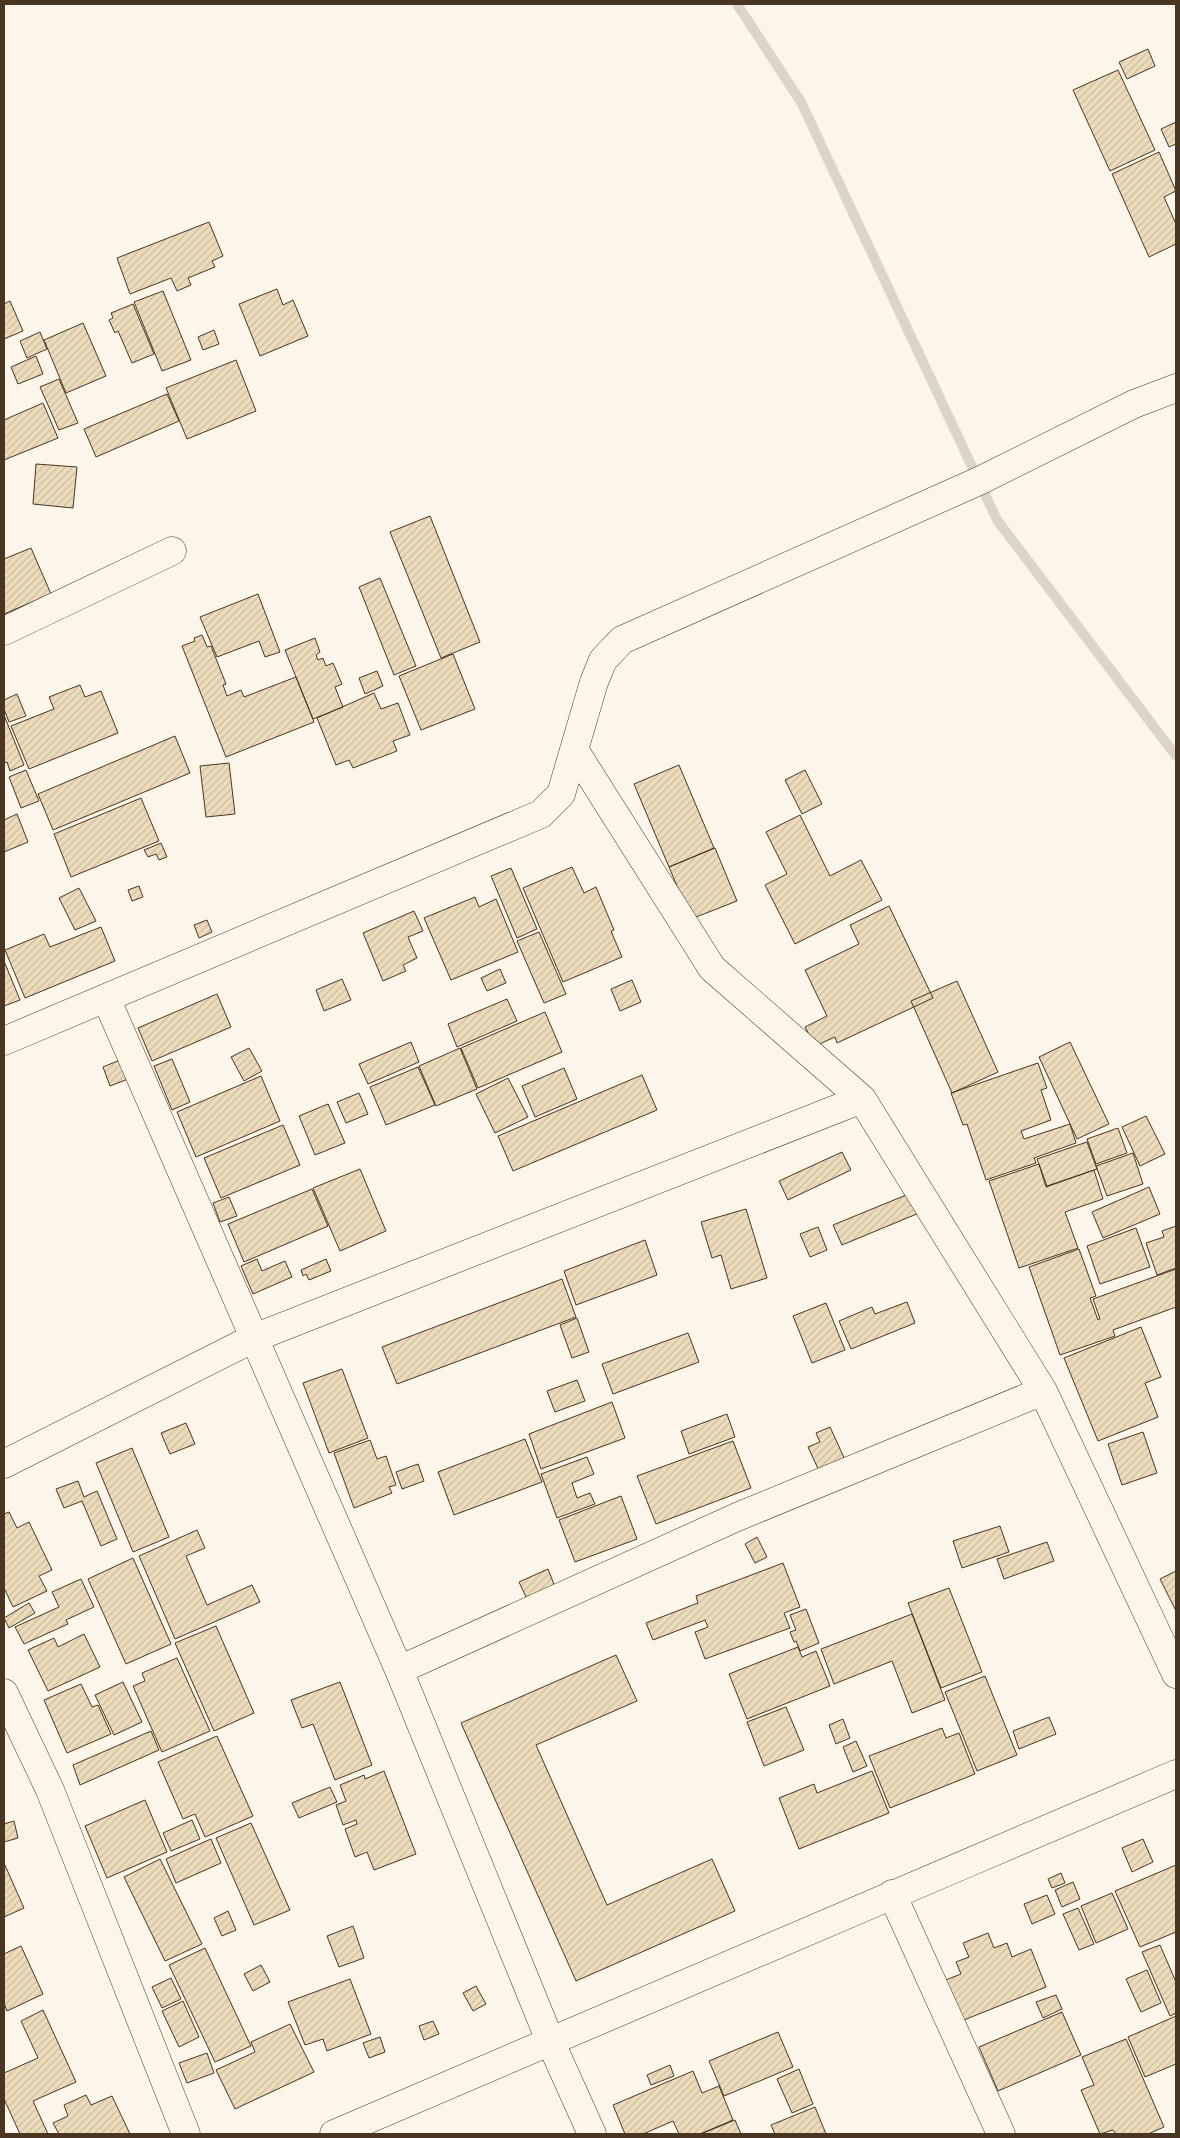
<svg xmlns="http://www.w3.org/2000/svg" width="1180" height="2138" viewBox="0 0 1180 2138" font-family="'Space Grotesk',sans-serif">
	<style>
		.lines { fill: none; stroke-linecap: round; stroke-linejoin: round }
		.stream { stroke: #dcd4c6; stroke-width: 10 }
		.building { fill: url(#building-hatch); stroke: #4a3520 }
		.minor-casing { stroke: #4a3520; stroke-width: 29 }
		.minor { stroke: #fbf6e9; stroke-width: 28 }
	</style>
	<defs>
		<pattern id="building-hatch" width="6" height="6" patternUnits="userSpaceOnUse" patternTransform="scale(1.25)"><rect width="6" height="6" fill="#ecdcbc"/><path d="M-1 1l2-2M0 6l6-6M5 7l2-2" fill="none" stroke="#ccbda1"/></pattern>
	</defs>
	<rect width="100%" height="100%" fill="#fbf6e9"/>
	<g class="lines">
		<path class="stream" d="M 737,4 L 801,102 L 997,520 L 1176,756"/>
	</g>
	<path class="building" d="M 1148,49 L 1155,66 L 1127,79 L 1119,62 Z
		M 1118,70 L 1155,150 L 1110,171 L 1073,90 Z
		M 1176,122 L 1176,144 L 1169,147 L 1161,129 Z
		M 1159,152 L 1176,191 L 1164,197 L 1176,224 L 1176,244 L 1149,257 L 1112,174 Z
		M 209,222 L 223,256 L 212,261 L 215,267 L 188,278 L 191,285 L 177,291 L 171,278 L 130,294 L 117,258 Z
		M 277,289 L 283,305 L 293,300 L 308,336 L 260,356 L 239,304 Z
		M 163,291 L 191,360 L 162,371 L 134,302 Z
		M 10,301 L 23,331 L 4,339 L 4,304 Z
		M 133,304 L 154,354 L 132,363 L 118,331 L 115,333 L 109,320 L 113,318 L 111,313 Z
		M 83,323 L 106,376 L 66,393 L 44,340 Z
		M 214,330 L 219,344 L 203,350 L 198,337 Z
		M 40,332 L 47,349 L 27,358 L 20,341 Z
		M 36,356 L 43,374 L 18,384 L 11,367 Z
		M 236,360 L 256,411 L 187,439 L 166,388 Z
		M 59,379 L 78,423 L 59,430 L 40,387 Z
		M 167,394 L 179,421 L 96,457 L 84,429 Z
		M 43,403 L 58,438 L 4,460 L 4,420 Z
		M 36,464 L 77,467 L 73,508 L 33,504 Z
		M 430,516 L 480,642 L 441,658 L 390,532 Z
		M 31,548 L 51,594 L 4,614 L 4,559 Z
		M 380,578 L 416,666 L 394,675 L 359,587 Z
		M 258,594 L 280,652 L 265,657 L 259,641 L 217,657 L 200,617 Z
		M 202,635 L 207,647 L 211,646 L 226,684 L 223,685 L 227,696 L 241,690 L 244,697 L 296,677 L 314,722 L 226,757 L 182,646 L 195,641 L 194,638 Z
		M 315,638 L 320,652 L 316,655 L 318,660 L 323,658 L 326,666 L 333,663 L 342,684 L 335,687 L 343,707 L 313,719 L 285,650 Z
		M 453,654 L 475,709 L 421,730 L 399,676 Z
		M 377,671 L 383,686 L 365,694 L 359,678 Z
		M 80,685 L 85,697 L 101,691 L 118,733 L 29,769 L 11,726 L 54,709 L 49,697 Z
		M 374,693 L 381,709 L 398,703 L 410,735 L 393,741 L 397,751 L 353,768 L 349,760 L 336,765 L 317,718 Z
		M 17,694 L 26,716 L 9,722 L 4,709 L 4,700 Z
		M 4,715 L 24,765 L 10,771 L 7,762 L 4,763 Z
		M 175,736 L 190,773 L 53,830 L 38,794 Z
		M 229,763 L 235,814 L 206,817 L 200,766 Z
		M 679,765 L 714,848 L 669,867 L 634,784 Z
		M 26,770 L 39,801 L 21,808 L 9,777 Z
		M 805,770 L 822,804 L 802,814 L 785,780 Z
		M 141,798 L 159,841 L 71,877 L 54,834 Z
		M 17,814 L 28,842 L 4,852 L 4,820 Z
		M 800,815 L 830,876 L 861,860 L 882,900 L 795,944 L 765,885 L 787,874 L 766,832 Z
		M 161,843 L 167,857 L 159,860 L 156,854 L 148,857 L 144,850 Z
		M 715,848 L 737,901 L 691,919 L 669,867 Z
		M 572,867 L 584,893 L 596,887 L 614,930 L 611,931 L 622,957 L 563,982 L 523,888 Z
		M 511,868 L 537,929 L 517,938 L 491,876 Z
		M 139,886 L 143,897 L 132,901 L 128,890 Z
		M 79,888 L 96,921 L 75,930 L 59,898 Z
		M 475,897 L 479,907 L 496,899 L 518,952 L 451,980 L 424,918 Z
		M 889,906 L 933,998 L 837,1043 L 835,1037 L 815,1046 L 805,1027 L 827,1016 L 805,970 L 859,944 L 850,925 Z
		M 414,911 L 423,931 L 408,937 L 417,958 L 403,965 L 406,971 L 383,981 L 363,933 Z
		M 207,920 L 212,932 L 199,938 L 194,925 Z
		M 101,927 L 115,961 L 25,998 L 5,950 L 44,934 L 50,947 Z
		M 539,932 L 566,994 L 544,1003 L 517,941 Z
		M 4,961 L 20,1000 L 4,1006 Z
		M 500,969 L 506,983 L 487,991 L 481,978 Z
		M 342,979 L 351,1000 L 324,1011 L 316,990 Z
		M 632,980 L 641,1002 L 620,1011 L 611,989 Z
		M 957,981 L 998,1072 L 952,1093 L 911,1001 Z
		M 217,994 L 231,1027 L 152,1061 L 138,1028 Z
		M 507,999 L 517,1021 L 457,1047 L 448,1024 Z
		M 545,1012 L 562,1052 L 478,1088 L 461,1048 Z
		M 411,1042 L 419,1062 L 368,1084 L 359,1064 Z
		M 1070,1042 L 1109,1124 L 1077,1139 L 1039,1057 Z
		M 249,1048 L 262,1071 L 244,1081 L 231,1057 Z
		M 460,1048 L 477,1089 L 436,1106 L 419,1066 Z
		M 172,1059 L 190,1102 L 172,1110 L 154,1066 Z
		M 120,1060 L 128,1079 L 110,1086 L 103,1067 Z
		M 1038,1063 L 1047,1088 L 1041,1090 L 1051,1120 L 1021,1131 L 1024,1139 L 1070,1124 L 1076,1143 L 1034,1158 L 1036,1163 L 986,1180 L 967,1124 L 963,1125 L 951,1093 Z
		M 418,1067 L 435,1105 L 386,1125 L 370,1087 Z
		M 564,1068 L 577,1099 L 535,1117 L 522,1086 Z
		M 642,1075 L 657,1110 L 513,1171 L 498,1136 Z
		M 261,1076 L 280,1121 L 196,1157 L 177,1112 Z
		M 508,1078 L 528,1117 L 495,1133 L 476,1094 Z
		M 359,1093 L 368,1114 L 346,1123 L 337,1102 Z
		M 328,1104 L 345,1143 L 315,1155 L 299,1116 Z
		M 1146,1116 L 1165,1154 L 1140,1166 L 1122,1127 Z
		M 283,1125 L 300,1165 L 221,1198 L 204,1158 Z
		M 1118,1128 L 1127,1153 L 1096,1164 L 1087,1139 Z
		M 1087,1142 L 1097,1169 L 1047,1186 L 1037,1159 Z
		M 842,1152 L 851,1170 L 788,1200 L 779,1181 Z
		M 1133,1153 L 1143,1184 L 1107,1196 L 1096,1166 Z
		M 1039,1164 L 1046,1187 L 1094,1170 L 1103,1199 L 1065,1212 L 1078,1248 L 1019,1268 L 989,1181 Z
		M 360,1169 L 386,1231 L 340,1251 L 313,1188 Z
		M 1149,1187 L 1160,1214 L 1103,1238 L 1092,1212 Z
		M 312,1189 L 328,1226 L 244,1262 L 228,1224 Z
		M 911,1193 L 919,1213 L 842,1245 L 833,1225 Z
		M 229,1197 L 237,1216 L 220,1222 L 213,1203 Z
		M 746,1209 L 767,1278 L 731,1289 L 721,1255 L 712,1258 L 701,1222 Z
		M 1176,1226 L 1176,1268 L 1157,1275 L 1146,1243 L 1164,1237 L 1162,1231 Z
		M 818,1227 L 827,1250 L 810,1257 L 800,1234 Z
		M 1136,1228 L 1150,1267 L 1100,1284 L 1087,1246 Z
		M 645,1240 L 657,1275 L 576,1305 L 564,1271 Z
		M 1079,1249 L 1096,1296 L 1090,1298 L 1098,1320 L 1100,1319 L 1093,1299 L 1176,1269 L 1176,1307 L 1113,1330 L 1115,1336 L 1060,1355 L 1029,1267 Z
		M 257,1259 L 262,1271 L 285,1261 L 292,1277 L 253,1294 L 241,1266 Z
		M 326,1259 L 331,1271 L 309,1280 L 306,1274 L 303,1276 L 301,1270 Z
		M 562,1279 L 576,1317 L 397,1384 L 382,1347 Z
		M 907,1302 L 915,1323 L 851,1349 L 839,1321 L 872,1307 L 875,1314 Z
		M 826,1303 L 845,1350 L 812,1363 L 793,1316 Z
		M 577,1318 L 589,1352 L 572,1358 L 560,1325 Z
		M 1141,1327 L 1161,1377 L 1145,1383 L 1158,1417 L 1098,1441 L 1064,1358 Z
		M 688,1333 L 699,1362 L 613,1394 L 602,1364 Z
		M 342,1369 L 368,1438 L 329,1453 L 303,1383 Z
		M 577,1380 L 585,1401 L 555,1412 L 547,1391 Z
		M 612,1402 L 625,1438 L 541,1469 L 529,1434 Z
		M 727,1414 L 735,1437 L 689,1454 L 681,1431 Z
		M 186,1423 L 195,1444 L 170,1454 L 161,1433 Z
		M 830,1427 L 846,1462 L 820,1473 L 808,1447 L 820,1442 L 816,1433 Z
		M 1143,1432 L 1157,1473 L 1122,1485 L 1108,1444 Z
		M 525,1439 L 542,1482 L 454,1515 L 438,1472 Z
		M 370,1440 L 377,1459 L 386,1456 L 396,1485 L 389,1487 L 392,1493 L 354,1508 L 334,1453 Z
		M 733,1441 L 751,1488 L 656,1524 L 637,1476 Z
		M 132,1448 L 169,1537 L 133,1552 L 96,1463 Z
		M 587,1457 L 594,1474 L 572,1483 L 577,1498 L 590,1493 L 595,1504 L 557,1518 L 541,1474 Z
		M 418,1464 L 424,1481 L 402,1489 L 396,1472 Z
		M 78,1481 L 84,1497 L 97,1491 L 117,1539 L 101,1546 L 82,1501 L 64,1508 L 56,1489 Z
		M 621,1496 L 637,1539 L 575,1562 L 559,1520 Z
		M 9,1512 L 17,1528 L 29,1522 L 52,1570 L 39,1576 L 47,1591 L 13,1607 L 4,1588 L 4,1514 Z
		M 1000,1526 L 1009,1552 L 962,1568 L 953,1541 Z
		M 197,1530 L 205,1548 L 186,1556 L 207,1605 L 252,1585 L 260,1602 L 175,1639 L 139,1556 Z
		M 757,1537 L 767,1557 L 755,1563 L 745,1544 Z
		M 1047,1542 L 1054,1561 L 1004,1579 L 997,1559 Z
		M 133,1558 L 171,1644 L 126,1664 L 88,1579 Z
		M 783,1563 L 800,1607 L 784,1613 L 790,1628 L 705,1659 L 695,1632 L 708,1627 L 705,1620 L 653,1640 L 646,1623 L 698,1603 L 696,1596 Z
		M 548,1569 L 555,1587 L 527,1599 L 519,1582 Z
		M 1176,1571 L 1176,1611 L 1160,1579 Z
		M 81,1579 L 94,1607 L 66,1620 L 68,1624 L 24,1644 L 15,1627 L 59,1607 L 52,1592 Z
		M 949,1588 L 982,1672 L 941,1688 L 908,1603 Z
		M 29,1603 L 35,1613 L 9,1628 L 4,1618 Z
		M 806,1609 L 819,1643 L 800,1651 L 796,1641 L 794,1642 L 790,1632 L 796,1630 L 790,1615 Z
		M 912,1614 L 945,1700 L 912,1713 L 892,1661 L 834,1684 L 821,1649 Z
		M 216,1626 L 254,1713 L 214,1731 L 175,1643 Z
		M 84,1634 L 100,1667 L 48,1691 L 28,1650 L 54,1638 L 58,1647 Z
		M 798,1647 L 802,1657 L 816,1651 L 830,1686 L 747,1719 L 729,1674 Z
		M 616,1655 L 637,1701 L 536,1745 L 607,1905 L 712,1859 L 735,1911 L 576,1981 L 461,1723 Z
		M 177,1658 L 210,1731 L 162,1752 L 133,1686 L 145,1681 L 142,1673 Z
		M 985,1676 L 1017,1755 L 977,1771 L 945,1692 Z
		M 123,1682 L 142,1722 L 114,1735 L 95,1695 Z
		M 340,1682 L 372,1765 L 335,1780 L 313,1724 L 302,1728 L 291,1700 Z
		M 81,1684 L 92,1707 L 98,1705 L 111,1734 L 67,1753 L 44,1700 Z
		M 786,1707 L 804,1750 L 764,1766 L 747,1722 Z
		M 1049,1717 L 1056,1734 L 1019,1749 L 1013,1731 Z
		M 843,1719 L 850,1738 L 836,1744 L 829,1725 Z
		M 942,1728 L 946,1738 L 959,1733 L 975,1774 L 890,1808 L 869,1756 Z
		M 151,1731 L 159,1750 L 80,1785 L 73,1765 Z
		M 217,1736 L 253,1816 L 205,1837 L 195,1814 L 183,1819 L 158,1762 Z
		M 856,1741 L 867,1766 L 853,1772 L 843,1747 Z
		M 384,1771 L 416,1854 L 374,1870 L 367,1852 L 355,1857 L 345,1829 L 357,1824 L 356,1820 L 343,1825 L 336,1805 L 346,1801 L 340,1785 L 364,1775 L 365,1779 Z
		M 872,1771 L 889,1813 L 799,1849 L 779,1798 L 814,1784 L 817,1793 Z
		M 330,1787 L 337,1802 L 299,1818 L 292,1803 Z
		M 145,1800 L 167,1852 L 107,1878 L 85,1826 Z
		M 192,1820 L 200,1839 L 171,1851 L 163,1833 Z
		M 14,1821 L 18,1838 L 4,1842 L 4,1824 Z
		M 251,1823 L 290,1910 L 254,1925 L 216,1838 Z
		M 211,1839 L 221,1863 L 176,1883 L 166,1859 Z
		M 1143,1839 L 1153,1862 L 1132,1872 L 1122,1848 Z
		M 160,1859 L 202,1944 L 165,1961 L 124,1877 Z
		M 4,1863 L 24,1908 L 4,1917 Z
		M 1176,1865 L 1176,1932 L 1140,1947 L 1115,1891 Z
		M 1061,1873 L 1065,1883 L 1052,1888 L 1048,1879 Z
		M 1073,1882 L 1080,1899 L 1062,1907 L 1055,1890 Z
		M 1112,1893 L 1128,1929 L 1096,1943 L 1081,1906 Z
		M 1047,1895 L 1055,1914 L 1032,1924 L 1024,1904 Z
		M 1078,1908 L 1094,1944 L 1079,1950 L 1063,1914 Z
		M 228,1911 L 236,1930 L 222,1936 L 214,1918 Z
		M 353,1926 L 364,1958 L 339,1967 L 327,1936 Z
		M 988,1933 L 994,1948 L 1007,1943 L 1012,1957 L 1031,1949 L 1046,1987 L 959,2022 L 943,1981 L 961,1974 L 956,1962 L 969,1957 L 963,1943 Z
		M 1160,1945 L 1176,1982 L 1176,2013 L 1170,2016 L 1142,1952 Z
		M 21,1946 L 43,1994 L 7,2011 L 4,2003 L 4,1954 Z
		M 205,1948 L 251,2046 L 215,2062 L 169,1965 Z
		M 261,1965 L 270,1982 L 253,1991 L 244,1974 Z
		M 1147,1970 L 1161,2003 L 1141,2012 L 1126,1979 Z
		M 171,1978 L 181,1999 L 162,2008 L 152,1987 Z
		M 350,1979 L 371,2034 L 327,2051 L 323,2039 L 305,2045 L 288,2002 Z
		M 476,1986 L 486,2004 L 473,2011 L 463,1993 Z
		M 1056,1995 L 1062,2009 L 1043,2018 L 1036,2002 Z
		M 183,2001 L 199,2037 L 179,2047 L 162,2011 Z
		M 43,2010 L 76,2082 L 33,2101 L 48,2134 L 20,2134 L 4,2099 L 4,2073 L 38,2058 L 21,2021 Z
		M 1062,2012 L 1081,2055 L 998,2091 L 979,2047 Z
		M 1176,2016 L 1176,2064 L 1145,2077 L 1128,2037 Z
		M 433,2021 L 439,2034 L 424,2040 L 419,2026 Z
		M 290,2024 L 314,2072 L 235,2109 L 216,2070 L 255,2052 L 251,2042 Z
		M 778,2032 L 793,2067 L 724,2096 L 709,2061 Z
		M 380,2037 L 385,2052 L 369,2058 L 363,2043 Z
		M 1126,2039 L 1164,2127 L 1148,2134 L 1116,2134 L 1113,2130 L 1100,2134 L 1081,2090 L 1094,2085 L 1082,2057 Z
		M 207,2053 L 214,2073 L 187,2083 L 179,2063 Z
		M 670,2065 L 674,2076 L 651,2085 L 647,2075 Z
		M 799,2069 L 813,2104 L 792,2113 L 777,2079 Z
		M 693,2071 L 702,2093 L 719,2086 L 733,2120 L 700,2134 L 679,2134 L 673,2121 L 643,2134 L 625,2134 L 613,2105 Z
		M 86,2095 L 91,2105 L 112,2096 L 130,2134 L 59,2134 L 53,2123 L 68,2116 L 64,2105 Z
		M 815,2107 L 826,2134 L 775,2134 L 771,2125 Z
		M 735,2120 L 741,2134 L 701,2134 Z"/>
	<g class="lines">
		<g class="minor-casing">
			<path id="minor" d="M 4,631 L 172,551
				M 575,751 L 712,968 L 862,1099 L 1043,1391 L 1176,1674
				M 106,998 L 399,1670 L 551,2043 L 592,2134
				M 4,1041 L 541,814 L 561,794 L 594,682 L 603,660 L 622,640 L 979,481 L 1134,404 L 1176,388
				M 4,1464 L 254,1338 L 862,1099
				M 399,1670 L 737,1517 L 1043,1391
				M 4,1693 L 50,1790 L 186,2134
				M 892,1894 L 1001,2134
				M 334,2134 C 616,2016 895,1893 1176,1774"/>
		</g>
		<use href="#minor" class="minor"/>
	</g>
	<rect width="1180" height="2138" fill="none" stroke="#4a3520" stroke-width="10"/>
</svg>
